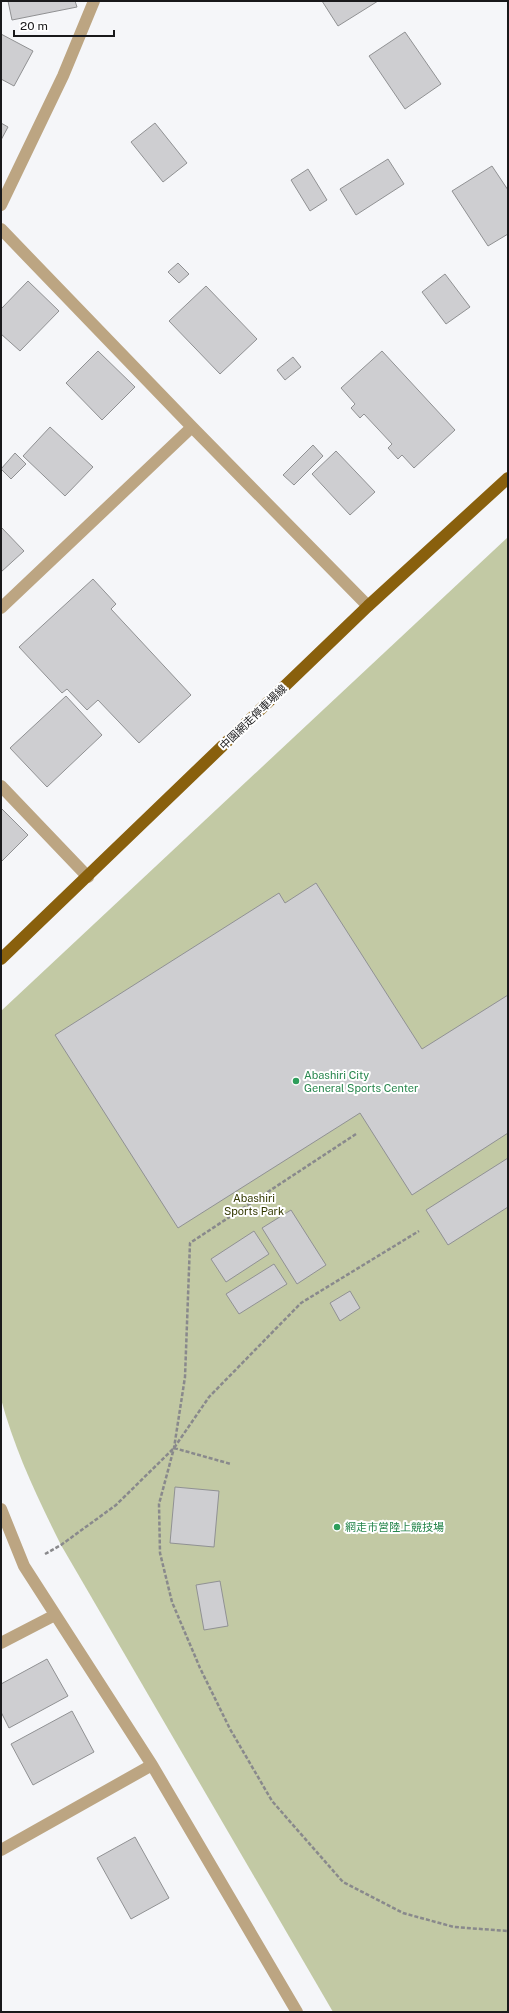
<svg xmlns="http://www.w3.org/2000/svg" width="509" height="2013" viewBox="0 0 509 2013" font-family="'Public Sans','Noto Sans JP',sans-serif">
	<style>
		.green { fill: #c2c9a4 }
		.building { fill: #ceced1; stroke: #909193 }
		.lines { fill: none; stroke-linecap: round; stroke-linejoin: round }
		.path { stroke: #89898c; stroke-width: 2.5; stroke-dasharray: 4 2; stroke-linecap: butt }
		.minor { stroke: #bca582; stroke-width: 12 }
		.major { stroke: #89600d; stroke-width: 12 }
		.leisure-dot { fill: #2e9e5b; stroke: #fff; stroke-width: 1.5 }
		.labels { text-anchor: middle; dominant-baseline: central; stroke-width: 4; stroke-linejoin: round; paint-order: stroke }
		.street-label { font-size: 11px; fill: #19191b; stroke: #fff }
		.leisure-label { font-size: 11px; fill: #27864d; stroke: #fff; text-anchor: start }
		.park-label { font-size: 11px; fill: #333901; stroke: #fff }
	</style>
	<rect width="100%" height="100%" fill="#f5f6f9"/>
	<path class="green" d="M 508,537 L 508,2012 L 333,2012 L 61,1545 C 37,1497 15,1451 1,1399 L 1,1011 Z"/>
	<path class="building" d="M 8,1 L 75,1 L 77,7 L 12,20 Z
		M 322,1 L 378,1 L 338,26 Z
		M 405,32 L 441,84 L 405,109 L 369,56 Z
		M 1,34 L 33,51 L 14,86 L 1,79 Z
		M 1,123 L 8,127 L 1,140 Z
		M 155,123 L 187,163 L 163,182 L 131,142 Z
		M 388,159 L 404,184 L 356,215 L 340,189 Z
		M 492,166 L 508,190 L 508,234 L 488,246 L 452,191 Z
		M 308,169 L 327,200 L 310,211 L 291,180 Z
		M 178,263 L 189,274 L 179,283 L 168,272 Z
		M 445,274 L 470,307 L 446,324 L 422,292 Z
		M 28,281 L 59,311 L 20,351 L 1,334 L 1,309 Z
		M 206,286 L 257,339 L 220,374 L 169,321 Z
		M 98,351 L 135,387 L 102,420 L 66,383 Z
		M 382,351 L 455,430 L 414,468 L 402,455 L 398,459 L 388,448 L 392,444 L 364,414 L 360,418 L 351,408 L 355,404 L 341,388 Z
		M 293,357 L 301,367 L 285,380 L 277,370 Z
		M 50,427 L 93,467 L 65,496 L 23,456 Z
		M 313,445 L 323,456 L 294,485 L 283,475 Z
		M 336,451 L 375,492 L 350,515 L 312,474 Z
		M 15,453 L 26,464 L 11,479 L 1,469 Z
		M 1,527 L 24,551 L 1,572 Z
		M 93,579 L 116,604 L 111,609 L 191,695 L 139,743 L 98,700 L 87,710 L 67,689 L 62,693 L 19,647 Z
		M 66,696 L 102,735 L 47,787 L 10,748 Z
		M 1,808 L 28,835 L 1,862 Z
		M 316,883 L 422,1049 L 508,995 L 508,1133 L 412,1195 L 360,1113 L 178,1228 L 55,1035 L 279,893 L 285,903 Z
		M 508,1158 L 508,1207 L 448,1245 L 426,1210 Z
		M 291,1210 L 326,1265 L 297,1284 L 262,1228 Z
		M 254,1231 L 269,1254 L 226,1282 L 211,1259 Z
		M 274,1264 L 287,1284 L 239,1314 L 226,1294 Z
		M 350,1291 L 360,1308 L 340,1321 L 330,1303 Z
		M 175,1487 L 219,1491 L 214,1547 L 170,1543 Z
		M 220,1581 L 228,1626 L 204,1630 L 196,1585 Z
		M 47,1659 L 68,1696 L 9,1728 L 1,1712 L 1,1684 Z
		M 72,1711 L 94,1752 L 33,1785 L 11,1744 Z
		M 135,1837 L 169,1898 L 131,1919 L 97,1858 Z"/>
	<g class="lines">
		<path class="path" d="M 356,1134 L 190,1243 L 185,1377 L 174,1448 L 159,1504 L 160,1553 L 172,1602 L 200,1668 L 230,1729 L 272,1801 L 343,1882 L 403,1913 L 454,1927 L 508,1931
			M 174,1448 L 231,1464
			M 45,1554 L 61,1545 L 116,1505 L 174,1448 L 209,1397 L 301,1303 L 419,1231"/>
		<path class="minor" d="M 1,205 L 63,76 L 94,1
			M 1,229 L 192,427 L 368,606
			M 1,608 L 192,427
			M 1,786 L 88,877
			M 1,1509 L 24,1566 L 152,1765 L 297,2012
			M 1,1643 L 55,1615
			M 1,1850 L 152,1765"/>
		<path class="major" d="M 1,959 L 368,606 L 508,478"/>
	</g>
	<g class="leisure-dot">
		<circle cx="296" cy="1081" r="4"/>
		<circle cx="337" cy="1527" r="4"/>
	</g>
	<g class="labels">
		<g class="street-label">
			<text transform="translate(253 717) rotate(-44)">中園網走停車場線</text>
		</g>
		<g class="leisure-label">
			<text x="304" y="1075">Abashiri City<tspan x="304" dy="13">General Sports Center</tspan></text>
			<text x="345" y="1527">網走市営陸上競技場</text>
		</g>
		<g class="park-label">
			<text x="254" y="1198">Abashiri<tspan x="254" dy="13">Sports Park</tspan></text>
		</g>
	</g>
	<rect width="509" height="2013" fill="none" stroke="#19191b" stroke-width="4"/>
	<path d="M14 30v6h100v-6" fill="none" stroke="#19191b" stroke-width="2"/>
	<text x="20" y="30" font-size="12" fill="#19191b" stroke="#ffffff" stroke-width="3" paint-order="stroke">20 m</text>
</svg>
